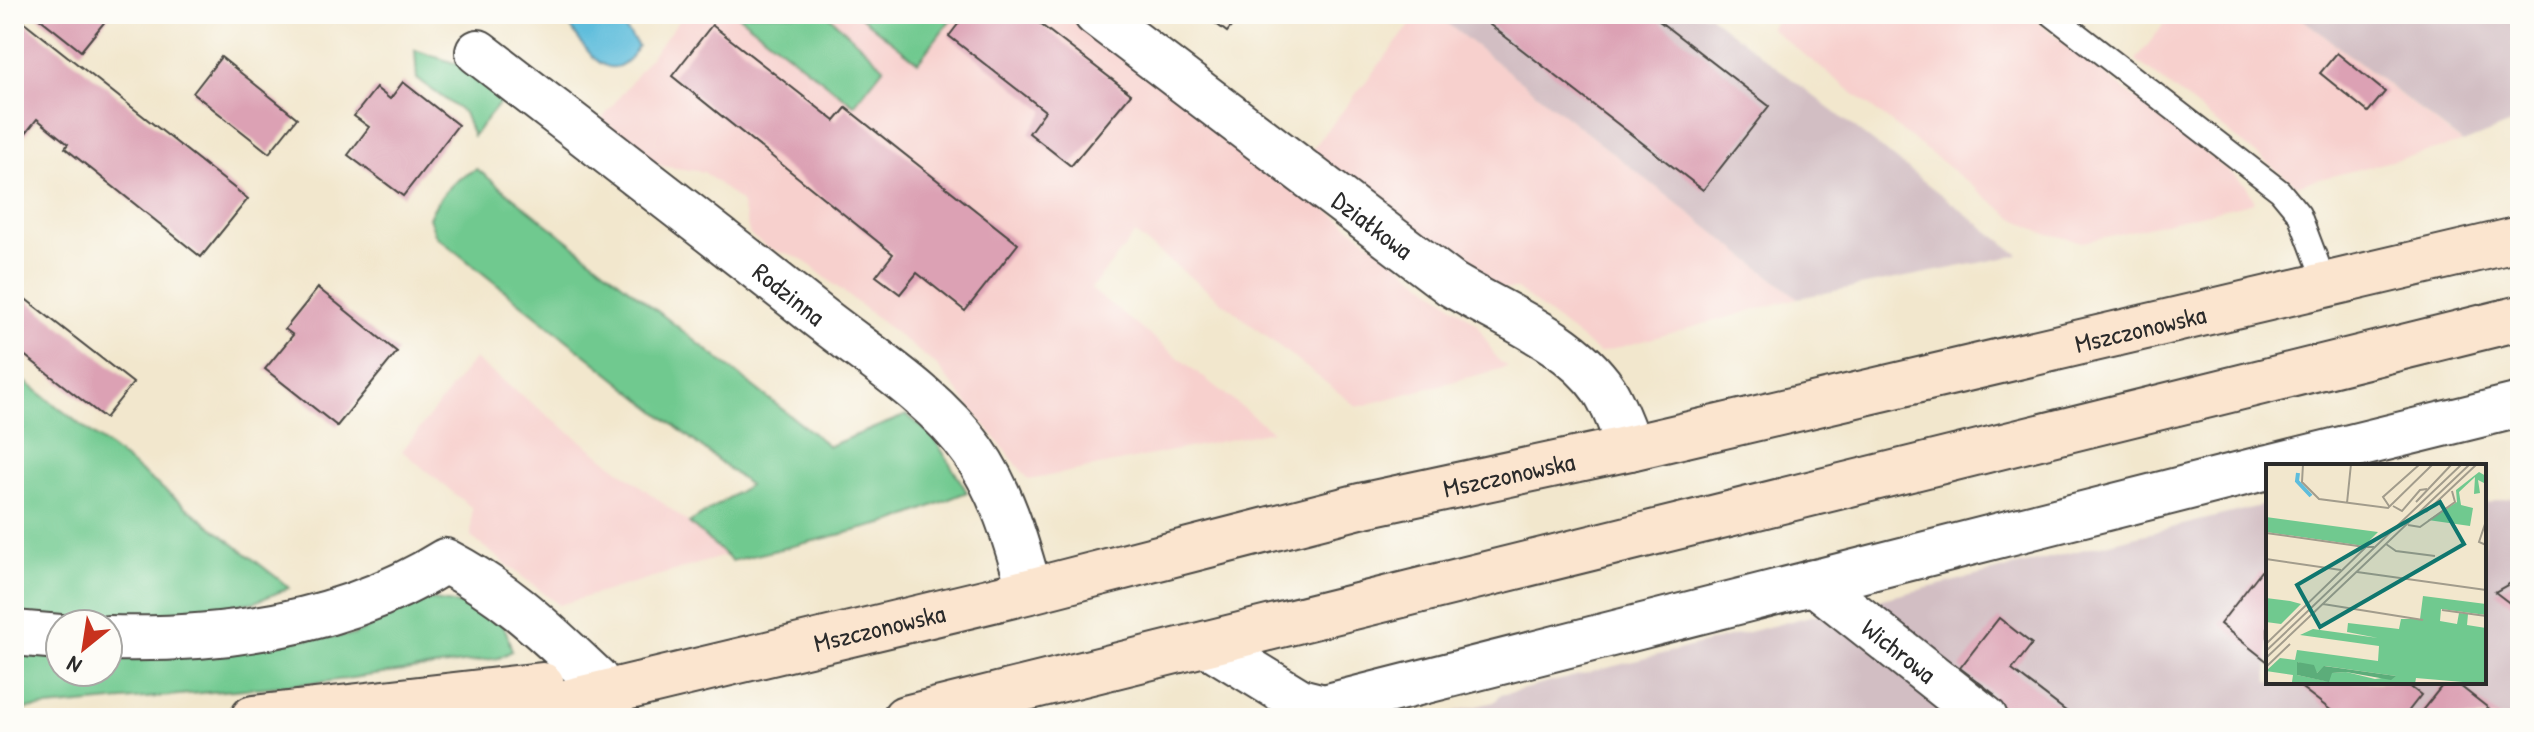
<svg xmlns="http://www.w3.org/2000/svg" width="2534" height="732" viewBox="0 0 2534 732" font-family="'Patrick Hand',sans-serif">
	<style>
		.built { fill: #f7d0cd }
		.industrial { fill: #d2bec3 }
		.green { fill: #70c98f; stroke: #4e7a5d; stroke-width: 2 }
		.water { fill: #5ebddc; stroke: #447484; stroke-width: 2 }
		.building { fill: #dca1b4 }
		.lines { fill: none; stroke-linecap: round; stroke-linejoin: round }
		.lane-casing { stroke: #494743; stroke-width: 26 }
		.street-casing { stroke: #494743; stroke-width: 48 }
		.secondary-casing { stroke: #494743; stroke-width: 48 }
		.lane { stroke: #fff; stroke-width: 22 }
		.street { stroke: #fff; stroke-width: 44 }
		.secondary { stroke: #fbe5cf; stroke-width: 44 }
		.labels { text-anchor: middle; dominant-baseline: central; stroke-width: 6; stroke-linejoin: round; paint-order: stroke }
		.street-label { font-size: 26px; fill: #2b2b2b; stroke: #fdfcf7 }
		.inset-river { fill: none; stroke: #5ebddc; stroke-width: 4 }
		.inset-road { fill: none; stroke: #a29c8c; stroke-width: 2 }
		.view { fill: #0f766e; fill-opacity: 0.15; stroke: #0f766e; stroke-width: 4 }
		.inset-edge { fill: none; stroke: #2b2b2b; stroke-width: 4 }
	</style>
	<rect width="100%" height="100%" fill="#fdfcf7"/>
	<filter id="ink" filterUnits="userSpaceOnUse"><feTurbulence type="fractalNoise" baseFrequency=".0125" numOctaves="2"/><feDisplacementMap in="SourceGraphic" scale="16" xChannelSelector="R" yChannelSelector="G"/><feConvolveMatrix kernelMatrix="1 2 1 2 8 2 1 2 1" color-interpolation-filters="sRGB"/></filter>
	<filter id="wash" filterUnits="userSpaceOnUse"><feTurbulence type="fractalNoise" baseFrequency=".006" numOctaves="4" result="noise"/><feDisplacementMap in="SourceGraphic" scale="32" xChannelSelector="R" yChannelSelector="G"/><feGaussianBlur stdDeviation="1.8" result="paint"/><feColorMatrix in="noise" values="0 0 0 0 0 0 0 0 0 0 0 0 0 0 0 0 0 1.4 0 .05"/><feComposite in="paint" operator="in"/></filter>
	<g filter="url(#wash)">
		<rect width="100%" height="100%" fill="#f2e7cd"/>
		<path class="built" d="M 684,14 L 1071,14 L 1476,323 L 1497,359 L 1508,367 L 1357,407 L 1135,234 L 1091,289 L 1272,431 L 1029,480 L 937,366 L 802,259 L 768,248 L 750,235 L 741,202 L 704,172 L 661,166 L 602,119 Z
			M 1419,14 L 1435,14 L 1798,298 L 1599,353 L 1517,289 L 1480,288 L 1307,156 Z
			M 1781,14 L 2028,14 L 2246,185 L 2255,202 L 2083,242 L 2040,232 L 2012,217 L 1770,28 Z
			M 2172,14 L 2296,14 L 2462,143 L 2296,185 L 2136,60 Z
			M 474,359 L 689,523 L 728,555 L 559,605 L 471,537 L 472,508 L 402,451 Z"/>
		<path class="industrial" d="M 1435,14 L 1708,14 L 2019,255 L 1798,298 Z
			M 2296,14 L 2520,14 L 2520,120 L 2463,143 Z
			M 2520,495 L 2520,718 L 2010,718 L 1866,603 L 2268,504 L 2268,682 L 2484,682 L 2484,504 Z
			M 1826,612 L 1961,718 L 1444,718 L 1443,714 L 1494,702 L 1501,695 Z"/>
		<path class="green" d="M 736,14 L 827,14 L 884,67 L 854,105 Z
			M 857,14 L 955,14 L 918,62 Z
			M 415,50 L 460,65 L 504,98 L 473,136 L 464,113 L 417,79 Z
			M 477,169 L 829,446 L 907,415 L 933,436 L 967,492 L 895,521 L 732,561 L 689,523 L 749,485 L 436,236 L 429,218 C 438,196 456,177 477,169 Z
			M 14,373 L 280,580 L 289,588 L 255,602 L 207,609 L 206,615 L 111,621 L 14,615 Z
			M 421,598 L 492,609 L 506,631 L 512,651 L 499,658 L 323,682 L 14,710 L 14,654 L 60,654 L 60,672 L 108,672 L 108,654 L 354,635 Z"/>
		<path class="water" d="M 572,14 C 606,14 618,15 638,46 C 613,91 588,55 570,26 Z"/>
		<g id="blocks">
			<path class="building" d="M 14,14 L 248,199 L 201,257 L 65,148 L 68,144 L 37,119 L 14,148 Z
				M 40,14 L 111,14 L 81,51 L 38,17 Z
				M 966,14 L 1027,14 L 1131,94 L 1071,166 L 1029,133 L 1045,111 L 949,36 Z
				M 1203,14 L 1241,14 L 1227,32 Z
				M 1241,14 L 1266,14 L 1257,26 Z
				M 1476,14 L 1650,14 L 1769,106 L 1703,190 Z
				M 2506,14 L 2520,14 L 2520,25 Z
				M 712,25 L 835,121 L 846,108 L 1018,244 L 965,311 L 917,273 L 900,294 L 876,276 L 893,254 L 672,76 Z
				M 2337,53 L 2385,92 L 2368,112 L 2320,73 Z
				M 221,57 L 297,118 L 269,153 L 193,93 Z
				M 403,82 L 458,125 L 403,196 L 348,155 L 369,127 L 354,116 L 376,88 L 390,99 Z
				M 318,288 L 397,352 L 337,426 L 265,369 L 293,335 L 285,329 Z
				M 14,290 L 133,383 L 105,418 L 14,347 Z
				M 2261,571 L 2268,576 L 2268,662 L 2220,624 Z
				M 2520,578 L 2520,611 L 2495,592 Z
				M 1999,618 L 2032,644 L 2012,670 L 2075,718 L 2010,718 L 1988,701 L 1994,694 L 1960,668 Z
				M 2294,682 L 2404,682 L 2421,695 L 2403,718 L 2341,718 Z
				M 2445,682 L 2455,682 L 2501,718 L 2416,718 Z"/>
		</g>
	</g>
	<g filter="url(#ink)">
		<use href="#blocks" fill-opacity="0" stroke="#494743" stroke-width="2"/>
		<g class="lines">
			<g class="lane-casing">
				<path id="lane" d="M 2051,14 L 2280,191 L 2299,214 L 2326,285"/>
			</g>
			<g class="street-casing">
				<g id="street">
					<path id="s1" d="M 1096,14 L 1451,284 C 1502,315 1570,340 1604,390 C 1615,407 1622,429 1630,448"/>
					<path id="s2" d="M 478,52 C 592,140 706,227 818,316 C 870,357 935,397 973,451 C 1003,493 1016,542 1030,591"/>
					<path d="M 2273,466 L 2520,405"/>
					<path id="s3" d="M 1813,582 L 1985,718"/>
					<path d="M 14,633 L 60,637"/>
					<path d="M 108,638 C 223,641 345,624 445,561 C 508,594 545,631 596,679"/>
					<path d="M 1207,644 L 1300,701 L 1324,707 L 2268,467"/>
				</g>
			</g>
			<g class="secondary-casing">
				<g id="secondary">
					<path d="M 253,718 L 542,685"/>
					<path id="s4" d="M 500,718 L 1030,591 L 1360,506 L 1630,448 L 2520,239"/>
					<path d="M 905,718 L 2520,318"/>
				</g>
			</g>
			<use href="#lane" class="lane"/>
			<use href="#street" class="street"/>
			<use href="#secondary" class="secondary"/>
		</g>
	</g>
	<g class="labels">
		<g class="street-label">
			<text stroke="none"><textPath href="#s1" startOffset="348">Działkowa</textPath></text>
			<text stroke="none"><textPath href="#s2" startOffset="394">Rodzinna</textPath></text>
			<text stroke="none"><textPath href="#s4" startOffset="1686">Mszczonowska</textPath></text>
			<text stroke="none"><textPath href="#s4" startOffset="1038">Mszczonowska</textPath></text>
			<text stroke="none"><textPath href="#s4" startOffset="390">Mszczonowska</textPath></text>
			<text stroke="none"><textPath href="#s3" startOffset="110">Wichrowa</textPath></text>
		</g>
	</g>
	<g transform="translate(2266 464)">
		<rect width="220" height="220" fill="#f2e7cd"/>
		<path d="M 213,8 L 220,12 L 220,20 L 212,16 L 214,29 L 208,30 L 209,13 L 193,28 L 195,41 L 207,44 L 204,62 L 162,56 L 191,38 L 190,26 ZM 0,53 L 112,68 L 98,82 L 0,68 ZM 157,132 L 220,140 L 220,151 L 175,145 L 174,157 L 191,160 L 193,149 L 202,150 L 201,161 L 220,164 L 220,220 L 150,214 L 149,220 L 18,220 L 26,218 L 27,211 L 0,207 L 14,194 L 29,196 L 31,186 L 112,197 L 113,182 L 34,171 L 47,165 L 112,174 L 81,168 L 82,159 L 133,165 L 135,155 L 154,155 ZM 32,198 L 51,209 L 59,202 L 130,212 L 109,215 L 80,208 L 65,209 L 60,217 L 31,211 ZM 0,134 L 24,137 L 35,140 L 15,160 L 0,158 Z" fill="#70c98f" fill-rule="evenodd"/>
		<path d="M 31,198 L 48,201 L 51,209 L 58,202 L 130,212 L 125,216 L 80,208 L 66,209 L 63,218 L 31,211 Z" fill="#5cad7a"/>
		<path class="inset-river" d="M 32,9 L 31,17 L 45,32"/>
		<path class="inset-road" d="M 37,0 L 36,18 L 53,35 L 122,44 L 167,0M 150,38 L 186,0M 81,39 L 85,0M 123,42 L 117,33 L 154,0M 127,42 L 136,47 L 154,26 L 161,25M 160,48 L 211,0M 220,57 L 213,78 L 220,81M 142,61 L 154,63 L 189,38 L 186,27M 0,69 L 99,83M 120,80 L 130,87 L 169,92M 0,95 L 75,106M 91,108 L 220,126M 57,140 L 157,156M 176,146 L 220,152M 0,180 L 100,83 L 108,83M 0,187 L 196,0M 0,194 L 204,0M 0,203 L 24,180"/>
		<path class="view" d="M 174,38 L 198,80 L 54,163 L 31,121 Z"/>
		<rect width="220" height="220" class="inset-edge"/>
	</g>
	<rect width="2534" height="732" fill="none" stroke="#fdfcf7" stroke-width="48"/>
	<g transform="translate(84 648) rotate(210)"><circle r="38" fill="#fdfcf7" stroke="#a9a8a5" stroke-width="2"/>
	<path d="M0-6L14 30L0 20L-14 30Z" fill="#c8321e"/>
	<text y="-12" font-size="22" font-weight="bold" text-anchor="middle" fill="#2b2b2b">N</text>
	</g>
</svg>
